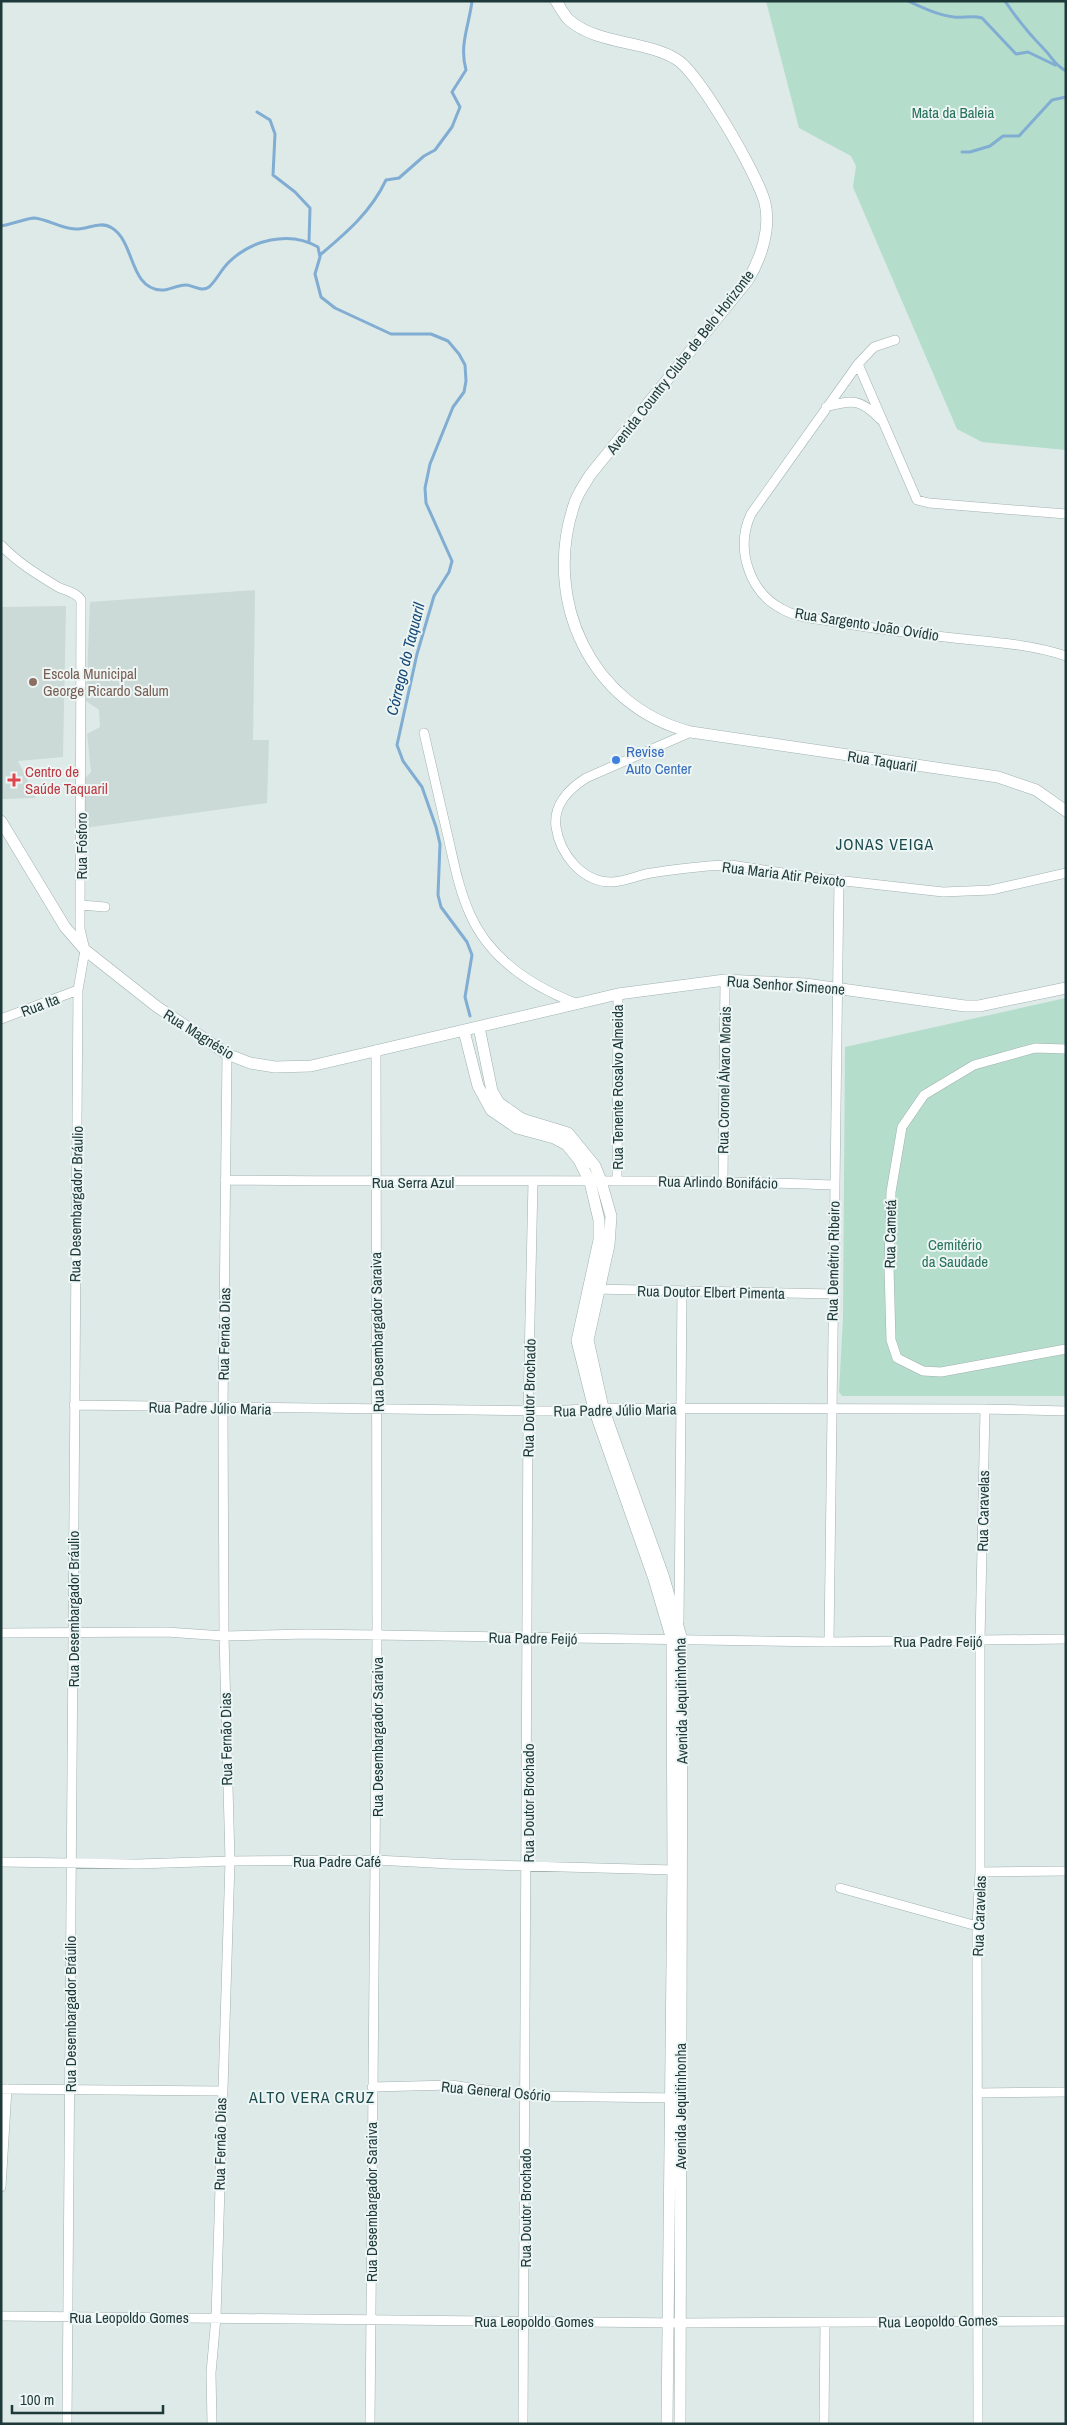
<svg xmlns="http://www.w3.org/2000/svg" width="1067" height="2425" viewBox="0 0 1067 2425" font-family="'Archivo Narrow',sans-serif">
	<style>
		.built { fill: #cbd9d7 }
		.green { fill: #b4ddcb }
		.lines { fill: none; stroke-linecap: round; stroke-linejoin: round }
		.stream { stroke: #81add3; stroke-width: 3 }
		.minor-casing { stroke: #a0b1b0; stroke-width: 10 }
		.tertiary-casing { stroke: #a0b1b0; stroke-width: 12 }
		.minor { stroke: #fff; stroke-width: 9 }
		.tertiary { stroke: #fff; stroke-width: 11 }
		.education-dot { fill: #8d6e63; stroke: #edf6f4; stroke-width: 2 }
		.shop-dot { fill: #3f7fe0; stroke: #edf6f4; stroke-width: 2 }
		.health-dot { fill: #e0444e; stroke: #edf6f4; stroke-width: 2 }
		.labels { text-anchor: middle; dominant-baseline: central; stroke-width: 4; stroke-linejoin: round; paint-order: stroke }
		.park-label { font-size: 15px; fill: #27725a; stroke: #edf6f4 }
		.street-label { font-size: 15px; fill: #1e3939; stroke: #edf6f4 }
		.education-label { font-size: 15px; fill: #785e54; stroke: #edf6f4; text-anchor: start }
		.shop-label { font-size: 15px; fill: #366cbe; stroke: #edf6f4; text-anchor: start }
		.health-label { font-size: 15px; fill: #be3a42; stroke: #edf6f4; text-anchor: start }
		.water-label { font-size: 16px; font-style: italic; fill: #164a77; stroke: #edf6f4 }
		.neighbourhood-label { font-size: 16px; letter-spacing: 1px; fill: #19494c; stroke: #edf6f4 }
	</style>
	<rect width="100%" height="100%" fill="#ddeae8"/>
	<path class="built" d="M 255,590 L 253,740 L 269,740 L 267,803 L 84,828 L 84,779 L 91,772 L 87,734 L 100,727 L 99,710 L 86,701 L 90,602 Z
		M 66,606 L 63,757 L 18,761 L 36,798 L 1,799 L 1,607 Z"/>
	<path class="green" d="M 766,1 L 1066,1 L 1066,450 L 982,442 L 957,429 L 853,187 L 856,166 L 851,156 L 799,128 Z
		M 1066,998 L 1066,1396 L 842,1396 L 839,1392 L 843,1318 L 845,1047 Z"/>
	<g class="lines">
		<path class="stream" d="M 908,1 C 923,8 938,15 954,17 C 964,18 972,15 982,18 L 1016,54 L 1028,52 L 1055,65
			M 1005,1 C 1017,19 1030,35 1044,49 C 1053,58 1053,64 1066,71
			M 257,112 L 270,120 L 275,134 L 273,175 L 295,192 L 310,208 L 309,242
			M 962,152 L 970,152 L 990,146 L 1003,136 L 1019,136 L 1052,100 L 1066,97
			M 1,226 C 9,225 28,218 34,218 C 48,219 61,229 75,229 C 87,230 100,220 112,228 C 135,242 129,288 161,290 C 169,291 178,284 187,285 C 194,286 202,292 209,287 C 216,281 221,270 228,263 C 251,240 289,230 318,247 L 320,257 L 315,274 L 321,297 L 335,308 L 391,334 L 431,334 L 448,341 L 459,354 L 465,365 L 466,381 L 464,392 L 453,407 L 430,464 L 425,488 L 426,503 L 452,561 L 449,572 L 434,596 L 417,654 L 397,745 L 403,761 L 422,787 L 436,827 L 440,844 L 438,895 L 441,907 L 467,942 L 472,955 L 465,997 L 470,1016
			M 320,255 C 346,233 371,212 386,180 L 399,178 L 424,156 L 435,150 L 452,127 L 460,107 L 452,92 L 466,70 C 459,45 469,26 472,1"/>
		<g class="minor-casing">
			<path id="minor" d="M 895,340 L 874,347 L 858,364 L 751,514 C 735,548 749,592 782,609 C 799,619 822,619 841,623 C 878,629 916,634 954,638 C 991,642 1030,644 1066,656
				M 858,364 L 917,500 L 929,503 L 1066,514
				M 826,407 C 853,399 861,399 881,420
				M 1,545 C 17,562 38,575 58,587 C 66,591 76,592 81,600 L 80,929 L 85,950 L 78,990 L 67,2424
				M 691,732 L 586,778 C 569,789 553,804 556,827 C 560,854 582,882 611,882 C 624,882 638,875 651,873 C 678,869 704,865 731,865 L 809,877 L 943,892 L 991,890 L 1066,873
				M 424,733 C 432,767 440,802 448,837 C 454,863 459,890 470,914 C 489,958 532,986 575,1003
				M 81,905 L 105,907
				M 1,1019 L 78,990
				M 1066,1049 L 1035,1048 L 974,1065 L 924,1095 L 902,1127 L 891,1192 L 889,1267 L 891,1340 L 897,1358 L 923,1371 L 941,1372 L 1066,1349
				M 225,1180 C 429,1183 632,1177 835,1185
				M 617,1181 L 618,994
				M 723,1181 L 725,980
				M 593,1289 L 833,1294
				M 74,1405 L 550,1411 L 603,1408 L 985,1409 L 1066,1411
				M 679,1622 L 682,1291
				M 1,1633 L 166,1632 L 224,1636 L 307,1634 L 829,1642 L 1066,1639
				M 829,1642 L 839,880
				M 1,1862 L 137,1864 L 230,1861 L 376,1860 L 451,1864 L 673,1870
				M 980,1872 L 1066,1871
				M 840,1888 L 977,1926
				M 372,2087 L 451,2085 L 526,2096 L 677,2098
				M 1,2089 L 221,2091
				M 977,2093 L 1066,2092
				M 1,2187 L 7,2089
				M 1,2316 L 680,2323 L 1066,2321
				M 212,2424 L 211,2373 L 216,2317 L 230,1861 L 224,1636 L 223,1409 L 227,1054
				M 370,2424 L 377,1636 L 376,1050
				M 523,2424 L 528,1410 L 533,1181
				M 824,2424 L 825,2323
				M 978,2424 L 977,1926 L 980,1872 L 980,1641 L 985,1409"/>
		</g>
		<g class="tertiary-casing">
			<path id="tertiary" d="M 556,1 C 560,7 564,15 569,20 C 598,45 644,40 676,59 C 698,71 759,177 765,203 C 771,229 761,258 748,280 L 590,475 C 585,484 577,494 574,505 C 542,600 591,707 691,732 L 998,777 L 1036,790 L 1066,811
				M 1,821 L 65,927 L 85,950 L 156,1006 L 227,1054 L 250,1063 L 275,1067 L 311,1066 L 618,994 L 725,980 L 805,984 L 965,1006 L 979,1006 L 1066,988
				M 479,1027 L 492,1091 L 499,1103 L 522,1119 L 568,1133 L 595,1166 L 601,1181 L 611,1216 L 609,1245 L 588,1340 L 603,1408 L 663,1575 L 682,1640 L 680,2424
				M 464,1031 L 478,1086 L 491,1110 L 517,1128 L 554,1138 L 567,1145 L 579,1160 L 590,1182 L 599,1220 L 599,1240 L 577,1341 L 594,1409 L 654,1579 L 672,1640 L 673,1870 L 667,2424"/>
		</g>
		<use href="#minor" class="minor"/>
		<use href="#tertiary" class="tertiary"/>
	</g>
	<circle class="education-dot" cx="33" cy="682" r="5"/>
	<circle class="shop-dot" cx="616" cy="760" r="5"/>
	<path class="health-dot" d="M11.5 772.5h5v5h5v5h-5v5h-5v-5h-5v-5h5z"/>
	<g class="labels">
		<g class="park-label">
			<text x="953" y="112">Mata da Baleia</text>
			<text x="955" y="1244">Cemitério<tspan x="955" dy="17">da Saudade</tspan></text>
		</g>
		<g class="street-label">
			<text transform="translate(680 362) rotate(-52)">Avenida Country Clube de Belo Horizonte</text>
			<text transform="translate(867 624) rotate(9)">Rua Sargento João Ovídio</text>
			<text transform="translate(882 761) rotate(9)">Rua Taquaril</text>
			<text transform="translate(81 846) rotate(-90)">Rua Fósforo</text>
			<text transform="translate(784 874) rotate(7)">Rua Maria Atir Peixoto</text>
			<text transform="translate(786 985) rotate(4)">Rua Senhor Simeone</text>
			<text transform="translate(40 1005) rotate(-21)">Rua Ita</text>
			<text transform="translate(199 1034) rotate(32)">Rua Magnésio</text>
			<text transform="translate(724 1080) rotate(-89)">Rua Coronel Álvaro Morais</text>
			<text transform="translate(617 1087) rotate(-90)">Rua Tenente Rosalvo Almeida</text>
			<text x="413" y="1182">Rua Serra Azul</text>
			<text transform="translate(718 1182) rotate(1)">Rua Arlindo Bonifácio</text>
			<text transform="translate(76 1204) rotate(-89)">Rua Desembargador Bráulio</text>
			<text transform="translate(890 1234) rotate(-89)">Rua Cametá</text>
			<text transform="translate(833 1261) rotate(-89)">Rua Demétrio Ribeiro</text>
			<text transform="translate(711 1292) rotate(1)">Rua Doutor Elbert Pimenta</text>
			<text transform="translate(377 1332) rotate(-91)">Rua Desembargador Saraiva</text>
			<text transform="translate(224 1334) rotate(-89)">Rua Fernão Dias</text>
			<text transform="translate(529 1398) rotate(-89)">Rua Doutor Brochado</text>
			<text transform="translate(210 1408) rotate(1)">Rua Padre Júlio Maria</text>
			<text transform="translate(615 1410) rotate(-1)">Rua Padre Júlio Maria</text>
			<text transform="translate(983 1511) rotate(-89)">Rua Caravelas</text>
			<text transform="translate(73 1609) rotate(-90)">Rua Desembargador Bráulio</text>
			<text transform="translate(533 1638) rotate(1)">Rua Padre Feijó</text>
			<text x="938" y="1641">Rua Padre Feijó</text>
			<text transform="translate(681 1701) rotate(-91)">Avenida Jequitinhonha</text>
			<text transform="translate(377 1737) rotate(-90)">Rua Desembargador Saraiva</text>
			<text transform="translate(226 1739) rotate(-91)">Rua Fernão Dias</text>
			<text transform="translate(528 1803) rotate(-90)">Rua Doutor Brochado</text>
			<text x="337" y="1861">Rua Padre Café</text>
			<text transform="translate(979 1916) rotate(-88)">Rua Caravelas</text>
			<text transform="translate(70 2014) rotate(-90)">Rua Desembargador Bráulio</text>
			<text transform="translate(496 2091) rotate(5)">Rua General Osório</text>
			<text transform="translate(680 2106) rotate(-90)">Avenida Jequitinhonha</text>
			<text transform="translate(220 2144) rotate(-89)">Rua Fernão Dias</text>
			<text transform="translate(371 2202) rotate(-90)">Rua Desembargador Saraiva</text>
			<text transform="translate(525 2208) rotate(-90)">Rua Doutor Brochado</text>
			<text x="129" y="2317">Rua Leopoldo Gomes</text>
			<text x="534" y="2321">Rua Leopoldo Gomes</text>
			<text transform="translate(938 2321) rotate(-1)">Rua Leopoldo Gomes</text>
		</g>
		<g class="education-label">
			<text x="43" y="673">Escola Municipal<tspan x="43" dy="17">George Ricardo Salum</tspan></text>
		</g>
		<g class="shop-label">
			<text x="626" y="751">Revise<tspan x="626" dy="17">Auto Center</tspan></text>
		</g>
		<g class="health-label">
			<text x="25" y="771">Centro de<tspan x="25" dy="17">Saúde Taquaril</tspan></text>
		</g>
		<g class="water-label">
			<text transform="translate(405 659) rotate(-76)">Córrego do Taquaril</text>
		</g>
		<g class="neighbourhood-label">
			<text x="885" y="844">JONAS VEIGA</text>
			<text x="312" y="2097">ALTO VERA CRUZ</text>
		</g>
	</g>
	<rect width="1067" height="2425" fill="none" stroke="#1e3939" stroke-width="5"/>
	<path d="M12 2405v8h151v-8" fill="none" stroke="#1e3939" stroke-width="2.5"/>
	<text x="20" y="2405" font-size="15" fill="#1e3939" stroke="#edf6f4" stroke-width="4" paint-order="stroke">100 m</text>
</svg>
